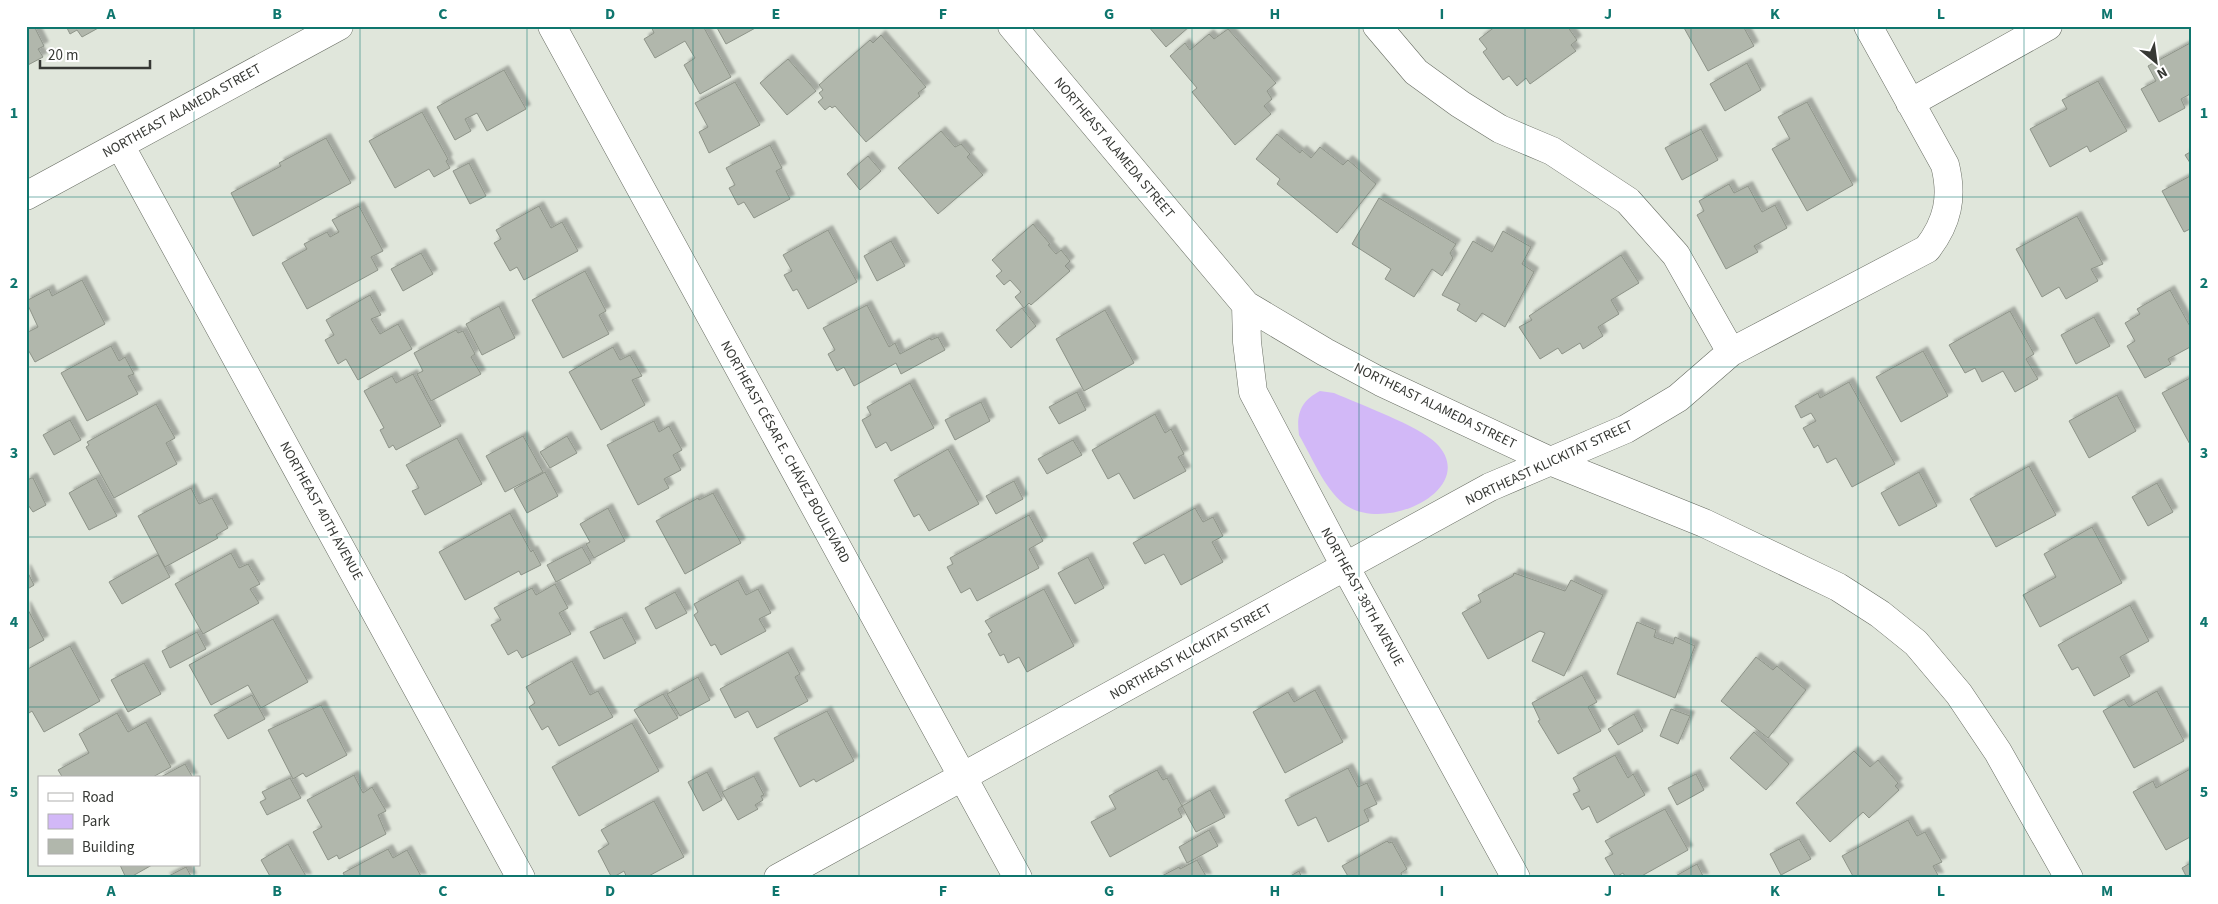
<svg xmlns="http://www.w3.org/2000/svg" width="2218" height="904" viewBox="0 0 2218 904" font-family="'Source Sans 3',sans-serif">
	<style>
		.green { fill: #d2b8f7 }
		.building { fill: #b1b7ac; stroke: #8e9489; filter: url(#shadow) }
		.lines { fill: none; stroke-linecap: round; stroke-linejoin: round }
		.minor-casing { stroke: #676c62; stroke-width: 29 }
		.minor { stroke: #fff; stroke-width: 28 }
		.grid { fill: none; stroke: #0f766e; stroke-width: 1; stroke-opacity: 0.55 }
		.labels { text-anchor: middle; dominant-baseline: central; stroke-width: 4.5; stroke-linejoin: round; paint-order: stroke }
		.street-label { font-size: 14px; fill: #363834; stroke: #fff }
		.neatline { fill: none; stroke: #0f766e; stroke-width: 2 }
		.grid-label { font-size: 16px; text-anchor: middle; font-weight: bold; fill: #0f766e }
	</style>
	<defs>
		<filter id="shadow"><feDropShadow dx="4.5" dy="-4.5" stdDeviation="1" flood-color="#0004"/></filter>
	</defs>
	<rect width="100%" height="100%" fill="#e0e6db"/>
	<path class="green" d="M 1320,391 L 1334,393 C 1359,404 1419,426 1436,443 C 1481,488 1385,535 1344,504 C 1324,488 1312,457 1299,435 C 1296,413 1301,401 1320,391 Z"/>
	<path class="building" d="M 26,26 L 34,26 L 44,46 L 38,49 L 43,57 L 26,66 Z
		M 66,26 L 100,26 L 100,27 L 82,37 L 77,30 L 70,34 Z
		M 651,26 L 703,26 L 731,77 L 700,94 L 684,65 L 695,58 L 685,41 L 655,58 L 644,39 L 654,33 Z
		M 716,26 L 759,26 L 726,44 Z
		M 1148,26 L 1190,26 L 1166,47 Z
		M 1496,26 L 1567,26 L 1577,40 L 1571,45 L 1576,51 L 1530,84 L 1526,78 L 1517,86 L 1509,76 L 1503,80 L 1483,52 L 1487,49 L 1479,39 Z
		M 1683,26 L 1743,26 L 1754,46 L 1708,71 Z
		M 1228,29 L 1276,83 L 1267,91 L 1272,99 L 1264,106 L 1271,114 L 1235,145 L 1192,92 L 1197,88 L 1170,56 L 1185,43 L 1190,50 L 1209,34 L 1214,39 Z
		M 881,35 L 926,87 L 918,93 L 920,96 L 866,142 L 835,106 L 832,108 L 830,106 L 825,110 L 818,102 L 823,98 L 819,93 L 823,90 L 819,85 L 870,40 L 873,43 Z
		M 2192,42 L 2192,93 L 2181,99 L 2185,108 L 2159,122 L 2141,89 L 2156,81 L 2148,66 Z
		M 788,59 L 816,91 L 787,115 L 760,83 Z
		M 1747,63 L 1761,90 L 1725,111 L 1710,84 Z
		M 504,70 L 526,109 L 487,131 L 477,113 L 465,119 L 471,131 L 455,140 L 437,107 Z
		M 2098,81 L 2127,131 L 2090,152 L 2087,146 L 2050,167 L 2030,129 L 2067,109 L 2062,100 Z
		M 735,82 L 760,125 L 709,153 L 699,132 L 708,127 L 695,103 Z
		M 1807,102 L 1853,185 L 1807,211 L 1772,149 L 1790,139 L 1778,117 Z
		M 422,112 L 448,159 L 446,161 L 450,168 L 434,177 L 429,169 L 395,188 L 369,141 Z
		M 1701,129 L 1718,160 L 1682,180 L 1665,148 Z
		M 941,131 L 955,147 L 961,144 L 970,154 L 967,157 L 983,175 L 938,214 L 898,168 Z
		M 1277,134 L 1300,153 L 1302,150 L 1311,158 L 1320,147 L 1343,165 L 1348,160 L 1376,184 L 1337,233 L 1277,184 L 1280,179 L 1256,159 Z
		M 326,138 L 351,183 L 253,236 L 231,193 L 281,166 L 279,163 Z
		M 770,145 L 782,168 L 776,171 L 790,199 L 754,218 L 744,202 L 738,205 L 729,188 L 735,185 L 726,168 Z
		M 2192,151 L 2192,166 L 2185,155 Z
		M 868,156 L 881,171 L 860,190 L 847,174 Z
		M 469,163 L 486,196 L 470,204 L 453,171 Z
		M 2192,175 L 2192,228 L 2184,232 L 2162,191 Z
		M 1729,184 L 1734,193 L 1748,186 L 1762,212 L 1775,205 L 1787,228 L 1754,246 L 1758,252 L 1726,269 L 1697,215 L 1704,211 L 1699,201 Z
		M 1379,198 L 1456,244 L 1450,253 L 1453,258 L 1442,276 L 1432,269 L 1414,297 L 1385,279 L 1391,269 L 1352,244 Z
		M 359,206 L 383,251 L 371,257 L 378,270 L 307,309 L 282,263 L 307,249 L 304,244 L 327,232 L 330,237 L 339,232 L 332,220 Z
		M 539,206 L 551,228 L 562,222 L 578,251 L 524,280 L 517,267 L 510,271 L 494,243 L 501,239 L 496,230 Z
		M 2077,216 L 2103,264 L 2091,269 L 2098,281 L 2066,299 L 2059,287 L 2042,297 L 2016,249 Z
		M 1033,224 L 1050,244 L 1048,245 L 1056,254 L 1061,250 L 1070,261 L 1065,266 L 1070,271 L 1031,305 L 1029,303 L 1024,308 L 1015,297 L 1021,292 L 1010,280 L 1004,285 L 996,276 L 1002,271 L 992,260 Z
		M 828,230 L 857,282 L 808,309 L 797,289 L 793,291 L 784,275 L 792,271 L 783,255 Z
		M 1503,231 L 1531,247 L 1522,264 L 1534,272 L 1505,327 L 1482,313 L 1476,322 L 1457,310 L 1460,304 L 1442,295 L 1473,241 L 1492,252 Z
		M 891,241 L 905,266 L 877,281 L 864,256 Z
		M 421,253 L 433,274 L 403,291 L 391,269 Z
		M 1621,255 L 1639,283 L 1611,300 L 1619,314 L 1598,327 L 1603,336 L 1583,349 L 1580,343 L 1562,354 L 1558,348 L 1540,359 L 1519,327 L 1532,320 L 1529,316 Z
		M 585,271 L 606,311 L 599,315 L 609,334 L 563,358 L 532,300 Z
		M 82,280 L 105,324 L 35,362 L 26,346 L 26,333 L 38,327 L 26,301 L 49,289 L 52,296 Z
		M 2170,290 L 2192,330 L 2192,346 L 2168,359 L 2171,364 L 2145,378 L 2127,346 L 2135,341 L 2125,323 L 2140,314 L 2137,309 Z
		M 370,295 L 381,315 L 371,319 L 380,334 L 398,324 L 412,349 L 358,380 L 346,359 L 338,364 L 325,340 L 334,335 L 326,320 Z
		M 867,305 L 889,347 L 895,343 L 900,354 L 930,338 L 931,340 L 938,337 L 945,350 L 901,374 L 896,363 L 854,386 L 844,367 L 837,371 L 828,354 L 835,350 L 823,328 Z
		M 499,306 L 515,338 L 482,355 L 466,324 Z
		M 1022,308 L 1036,326 L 1011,348 L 996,330 Z
		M 1105,310 L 1134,363 L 1084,391 L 1056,339 Z
		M 2010,311 L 2034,354 L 2026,359 L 2038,379 L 2015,392 L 2003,371 L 1982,382 L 1975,368 L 1965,373 L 1949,345 Z
		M 2094,317 L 2110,346 L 2076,364 L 2061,335 Z
		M 456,330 L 458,333 L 463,331 L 475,354 L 471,357 L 481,374 L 431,401 L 417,374 L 423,371 L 414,353 Z
		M 111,346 L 119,361 L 125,357 L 134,374 L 128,376 L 138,394 L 87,421 L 61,373 Z
		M 613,347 L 620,360 L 630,355 L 642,376 L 632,380 L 645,405 L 601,430 L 569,372 Z
		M 1923,351 L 1948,396 L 1901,422 L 1876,377 Z
		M 413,374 L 441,426 L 396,450 L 393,445 L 389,448 L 380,430 L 384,428 L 364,391 L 392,376 L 396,383 Z
		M 2192,377 L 2192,448 L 2162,393 Z
		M 1849,382 L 1895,464 L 1852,487 L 1836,458 L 1827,463 L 1818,445 L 1814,448 L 1803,428 L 1816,421 L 1811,413 L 1801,418 L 1795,406 L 1818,393 L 1820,398 Z
		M 910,383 L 934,428 L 891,451 L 886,442 L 876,448 L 862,420 L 871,415 L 867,407 Z
		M 1077,392 L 1086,410 L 1059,424 L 1049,407 Z
		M 2117,395 L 2136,431 L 2089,458 L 2069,421 Z
		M 981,402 L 990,421 L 955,440 L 945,420 Z
		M 156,404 L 175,438 L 166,443 L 177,464 L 114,498 L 86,447 L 89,445 L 87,442 Z
		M 1155,414 L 1165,433 L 1171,429 L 1184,454 L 1178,457 L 1186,471 L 1134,499 L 1119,473 L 1108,479 L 1092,450 Z
		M 70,420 L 81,440 L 54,455 L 43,435 Z
		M 654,421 L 659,432 L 669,426 L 682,450 L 673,455 L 681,470 L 664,479 L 669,488 L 638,505 L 607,445 Z
		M 523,436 L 543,472 L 505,492 L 486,456 Z
		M 567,436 L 577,453 L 550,468 L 540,452 Z
		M 457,438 L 482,484 L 425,515 L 412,491 L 419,488 L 406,465 Z
		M 1073,440 L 1082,455 L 1047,474 L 1038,459 Z
		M 948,449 L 979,504 L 929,531 L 919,514 L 914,517 L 894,480 Z
		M 2029,466 L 2056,515 L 1996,547 L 1970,499 Z
		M 545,472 L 558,496 L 527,513 L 514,489 Z
		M 1919,472 L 1937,506 L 1899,526 L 1881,493 Z
		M 31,478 L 33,478 L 46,505 L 33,512 L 26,502 L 26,481 Z
		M 96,478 L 117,516 L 89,530 L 69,493 Z
		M 1014,481 L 1023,499 L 996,514 L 986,496 Z
		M 2157,483 L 2173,512 L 2148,526 L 2132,497 Z
		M 191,488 L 199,504 L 212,498 L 228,528 L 216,535 L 218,538 L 165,567 L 138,516 Z
		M 713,493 L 741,543 L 685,574 L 656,521 L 698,498 L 699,500 Z
		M 608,508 L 625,541 L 594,558 L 586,544 L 590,542 L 580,524 Z
		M 1195,508 L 1203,522 L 1213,517 L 1223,536 L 1212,542 L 1223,562 L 1181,585 L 1164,554 L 1145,564 L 1133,543 Z
		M 510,513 L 531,552 L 533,550 L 541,565 L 521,575 L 519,571 L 465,600 L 439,552 Z
		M 1029,515 L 1043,541 L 1029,549 L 1039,568 L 977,601 L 970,588 L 961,593 L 947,567 L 953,564 L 950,558 Z
		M 2092,527 L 2122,583 L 2040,627 L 2023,595 L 2056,577 L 2044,554 Z
		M 582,547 L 591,563 L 556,582 L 547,565 Z
		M 231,553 L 239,568 L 248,564 L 260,584 L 250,589 L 259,603 L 203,634 L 175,584 Z
		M 158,555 L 170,577 L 122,604 L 109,582 Z
		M 1088,557 L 1104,588 L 1075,604 L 1058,573 Z
		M 26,569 L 34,585 L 26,590 Z
		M 1514,573 L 1565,591 L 1571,580 L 1603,595 L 1564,676 L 1532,661 L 1545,633 L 1540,631 L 1488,659 L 1462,613 L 1481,602 L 1478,595 L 1513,576 Z
		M 738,580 L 746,595 L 758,589 L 771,613 L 759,619 L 766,631 L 721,655 L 715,644 L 711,646 L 694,615 L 698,612 L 694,604 Z
		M 555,584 L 568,608 L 559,613 L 571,634 L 522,658 L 517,650 L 508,655 L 491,625 L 501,620 L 494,608 L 532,588 L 536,595 Z
		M 1044,589 L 1074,646 L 1027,672 L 1019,657 L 1008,663 L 1004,654 L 1000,656 L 988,634 L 992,632 L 985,621 Z
		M 675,592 L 687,613 L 656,629 L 645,608 Z
		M 2130,605 L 2149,641 L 2120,657 L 2130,676 L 2094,696 L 2078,667 L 2072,670 L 2058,645 Z
		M 26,606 L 44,640 L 26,650 Z
		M 622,617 L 636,643 L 604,659 L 590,632 Z
		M 273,619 L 308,682 L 261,708 L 248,685 L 211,705 L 189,665 Z
		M 1637,622 L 1656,630 L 1654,637 L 1673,644 L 1675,637 L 1695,646 L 1675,698 L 1617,674 Z
		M 197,632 L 206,649 L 170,668 L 162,651 Z
		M 70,646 L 100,701 L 44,732 L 32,711 L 26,715 L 26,670 Z
		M 788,652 L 800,674 L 795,677 L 808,701 L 757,728 L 748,711 L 735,718 L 720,689 Z
		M 1756,657 L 1773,670 L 1777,666 L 1806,690 L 1768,738 L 1721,701 Z
		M 572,661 L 590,695 L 598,691 L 613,717 L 559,746 L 548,726 L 542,730 L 529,707 L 535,703 L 526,687 Z
		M 144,663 L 161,694 L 128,712 L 111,680 Z
		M 1582,675 L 1597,702 L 1588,707 L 1601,731 L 1558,754 L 1538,721 L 1540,720 L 1532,703 Z
		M 698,677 L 710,700 L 680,716 L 667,694 Z
		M 1315,690 L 1343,742 L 1285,773 L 1253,712 L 1288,692 L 1294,702 Z
		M 2157,691 L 2184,741 L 2134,768 L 2103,711 L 2124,699 L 2129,707 Z
		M 663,694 L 678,718 L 649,734 L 634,710 Z
		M 252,695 L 265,719 L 228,739 L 214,715 Z
		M 321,705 L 347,755 L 306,777 L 303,773 L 293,779 L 268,730 Z
		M 1671,709 L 1690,716 L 1678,744 L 1660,736 Z
		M 827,711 L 854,761 L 816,782 L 814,779 L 800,787 L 774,738 Z
		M 117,713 L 128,732 L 146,722 L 171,767 L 151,778 L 63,778 L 58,770 L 89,753 L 79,734 Z
		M 1634,714 L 1643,731 L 1618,745 L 1608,729 Z
		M 632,723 L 659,771 L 579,816 L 552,767 Z
		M 1754,732 L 1789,764 L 1766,790 L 1730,758 Z
		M 1854,751 L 1870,767 L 1878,760 L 1898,783 L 1895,786 L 1899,790 L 1869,818 L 1863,812 L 1830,842 L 1796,803 Z
		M 1615,755 L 1628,778 L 1633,774 L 1645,795 L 1597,823 L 1589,806 L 1582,810 L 1573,794 L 1580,791 L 1573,778 Z
		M 185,764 L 193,778 L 159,778 Z
		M 1348,768 L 1358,787 L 1367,783 L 1377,804 L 1364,810 L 1369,821 L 1328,842 L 1316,817 L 1298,826 L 1285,800 Z
		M 2192,768 L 2192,836 L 2166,850 L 2133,792 L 2153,781 L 2156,788 Z
		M 1157,770 L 1163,780 L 1167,778 L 1182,806 L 1178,809 L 1182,817 L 1110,857 L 1091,822 L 1116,809 L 1109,796 Z
		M 707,772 L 722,800 L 703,811 L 688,782 Z
		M 1696,774 L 1704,790 L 1677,805 L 1668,788 Z
		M 354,775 L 363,793 L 372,787 L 386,811 L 378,815 L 386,834 L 339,859 L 337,855 L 328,860 L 313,832 L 322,827 L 307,800 Z
		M 754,776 L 764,795 L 761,796 L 763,800 L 755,805 L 758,809 L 738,820 L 722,792 Z
		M 290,778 L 301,798 L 267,815 L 260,802 L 266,799 L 262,792 Z
		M 1210,790 L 1225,817 L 1196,832 L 1182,806 Z
		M 654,801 L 684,857 L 645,878 L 627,878 L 624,871 L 612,878 L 598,851 L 609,844 L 601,830 Z
		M 1665,809 L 1688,850 L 1638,878 L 1626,878 L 1623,873 L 1616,877 L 1605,858 L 1613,854 L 1605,841 Z
		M 1908,820 L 1917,836 L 1925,832 L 1942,862 L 1933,866 L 1939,877 L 1854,878 L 1842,856 Z
		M 1209,830 L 1218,846 L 1187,863 L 1179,847 Z
		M 1799,839 L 1811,859 L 1781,875 L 1770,854 Z
		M 1387,841 L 1389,843 L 1392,842 L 1407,869 L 1401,873 L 1403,878 L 1349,878 L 1342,866 Z
		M 288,844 L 307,878 L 271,878 L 261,860 Z
		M 388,849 L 393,858 L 407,850 L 422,878 L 346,878 L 343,873 Z
		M 1197,860 L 1207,878 L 1158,878 L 1179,867 L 1180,869 Z
		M 2192,862 L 2192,878 L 2187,878 L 2182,868 Z
		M 1697,864 L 1704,878 L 1672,878 Z
		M 120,865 L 152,865 L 129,878 L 126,878 Z
		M 186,867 L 192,878 L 165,878 Z
		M 1299,871 L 1302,878 L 1287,878 Z"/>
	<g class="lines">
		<g class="minor-casing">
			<path id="minor" d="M 552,26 L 1018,878
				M 1012,26 L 1246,305 L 1325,352 L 1381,382 L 1550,461 L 1704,523 L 1838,587 L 1880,614 L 1916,643 L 1959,694 L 1998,752 L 2069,878
				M 1377,26 L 1416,72 L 1460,104 L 1500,129 L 1552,151 L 1628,201 L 1676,255 L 1731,352
				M 1910,103 L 2048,26
				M 120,145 L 521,878
				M 26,196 L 339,26
				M 1246,305 L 1247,342 L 1253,392 L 1346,568 L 1516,878
				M 778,878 L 1490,487 L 1626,429 L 1678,398 L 1731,352 L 1927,249 C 1948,222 1953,197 1945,165 L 1868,26"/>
		</g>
		<use href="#minor" class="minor"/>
	</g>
	<path class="grid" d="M 194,26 L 194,778M 360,26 L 360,878M 527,26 L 527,878M 693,26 L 693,878M 859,26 L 859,878M 1026,26 L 1026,878M 1192,26 L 1192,878M 1359,26 L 1359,878M 1525,26 L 1525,878M 1691,26 L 1691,878M 1858,26 L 1858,878M 2024,26 L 2024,878M 26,197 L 2192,197M 26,367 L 2192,367M 26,537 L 2192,537M 26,707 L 2192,707M 194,865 L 194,878"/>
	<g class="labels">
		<g class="street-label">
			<text transform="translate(182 111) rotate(-29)">NORTHEAST ALAMEDA STREET</text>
			<text transform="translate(1114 148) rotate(50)">NORTHEAST ALAMEDA STREET</text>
			<text transform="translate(1435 406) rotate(26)">NORTHEAST ALAMEDA STREET</text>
			<text transform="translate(785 452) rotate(61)">NORTHEAST CÉSAR E. CHÁVEZ BOULEVARD</text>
			<text transform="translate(1549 463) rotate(-25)">NORTHEAST KLICKITAT STREET</text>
			<text transform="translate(321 511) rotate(61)">NORTHEAST 40TH AVENUE</text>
			<text transform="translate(1362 597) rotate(61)">NORTHEAST 38TH AVENUE</text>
			<text transform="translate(1191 652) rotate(-29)">NORTHEAST KLICKITAT STREET</text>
		</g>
	</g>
	<rect width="2218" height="904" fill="none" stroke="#ffffff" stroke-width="55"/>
	<rect x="38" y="776" width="162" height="90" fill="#ffffff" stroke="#afafae"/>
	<rect x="48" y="793" width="25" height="8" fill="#ffffff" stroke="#afafae"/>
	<text x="82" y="802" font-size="15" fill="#363834">Road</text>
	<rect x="48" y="814" width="25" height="15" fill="#d2b8f7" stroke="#afafae"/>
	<text x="82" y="826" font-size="15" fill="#363834">Park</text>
	<rect x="48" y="839" width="25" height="15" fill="#b1b7ac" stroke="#afafae"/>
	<text x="82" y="852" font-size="15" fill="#363834">Building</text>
	<g transform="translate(2156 62) rotate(151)" stroke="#ffffff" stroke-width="4" paint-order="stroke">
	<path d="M0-4L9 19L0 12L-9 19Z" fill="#363834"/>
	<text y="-8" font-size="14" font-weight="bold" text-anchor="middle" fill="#363834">N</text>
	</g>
	<path d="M40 60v8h110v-8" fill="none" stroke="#363834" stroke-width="2.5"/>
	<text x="48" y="60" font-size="15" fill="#363834" stroke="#ffffff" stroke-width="4" paint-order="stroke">20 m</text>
	<rect x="28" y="28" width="2162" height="848" class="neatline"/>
	<g class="grid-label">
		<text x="111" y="19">A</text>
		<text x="277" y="19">B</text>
		<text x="443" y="19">C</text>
		<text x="610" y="19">D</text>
		<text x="776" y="19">E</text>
		<text x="943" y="19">F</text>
		<text x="1109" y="19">G</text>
		<text x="1275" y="19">H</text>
		<text x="1442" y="19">I</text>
		<text x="1608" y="19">J</text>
		<text x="1775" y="19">K</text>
		<text x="1941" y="19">L</text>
		<text x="2107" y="19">M</text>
		<text x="14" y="118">1</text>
		<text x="2204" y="118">1</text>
		<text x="14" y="288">2</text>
		<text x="2204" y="288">2</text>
		<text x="14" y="458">3</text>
		<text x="2204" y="458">3</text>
		<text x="14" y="627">4</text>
		<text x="2204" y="627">4</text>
		<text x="14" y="797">5</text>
		<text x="2204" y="797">5</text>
		<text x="111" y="896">A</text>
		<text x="277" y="896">B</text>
		<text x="443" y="896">C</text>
		<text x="610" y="896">D</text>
		<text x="776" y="896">E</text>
		<text x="943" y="896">F</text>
		<text x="1109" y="896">G</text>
		<text x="1275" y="896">H</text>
		<text x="1442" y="896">I</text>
		<text x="1608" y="896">J</text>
		<text x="1775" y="896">K</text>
		<text x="1941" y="896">L</text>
		<text x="2107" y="896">M</text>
	</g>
</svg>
